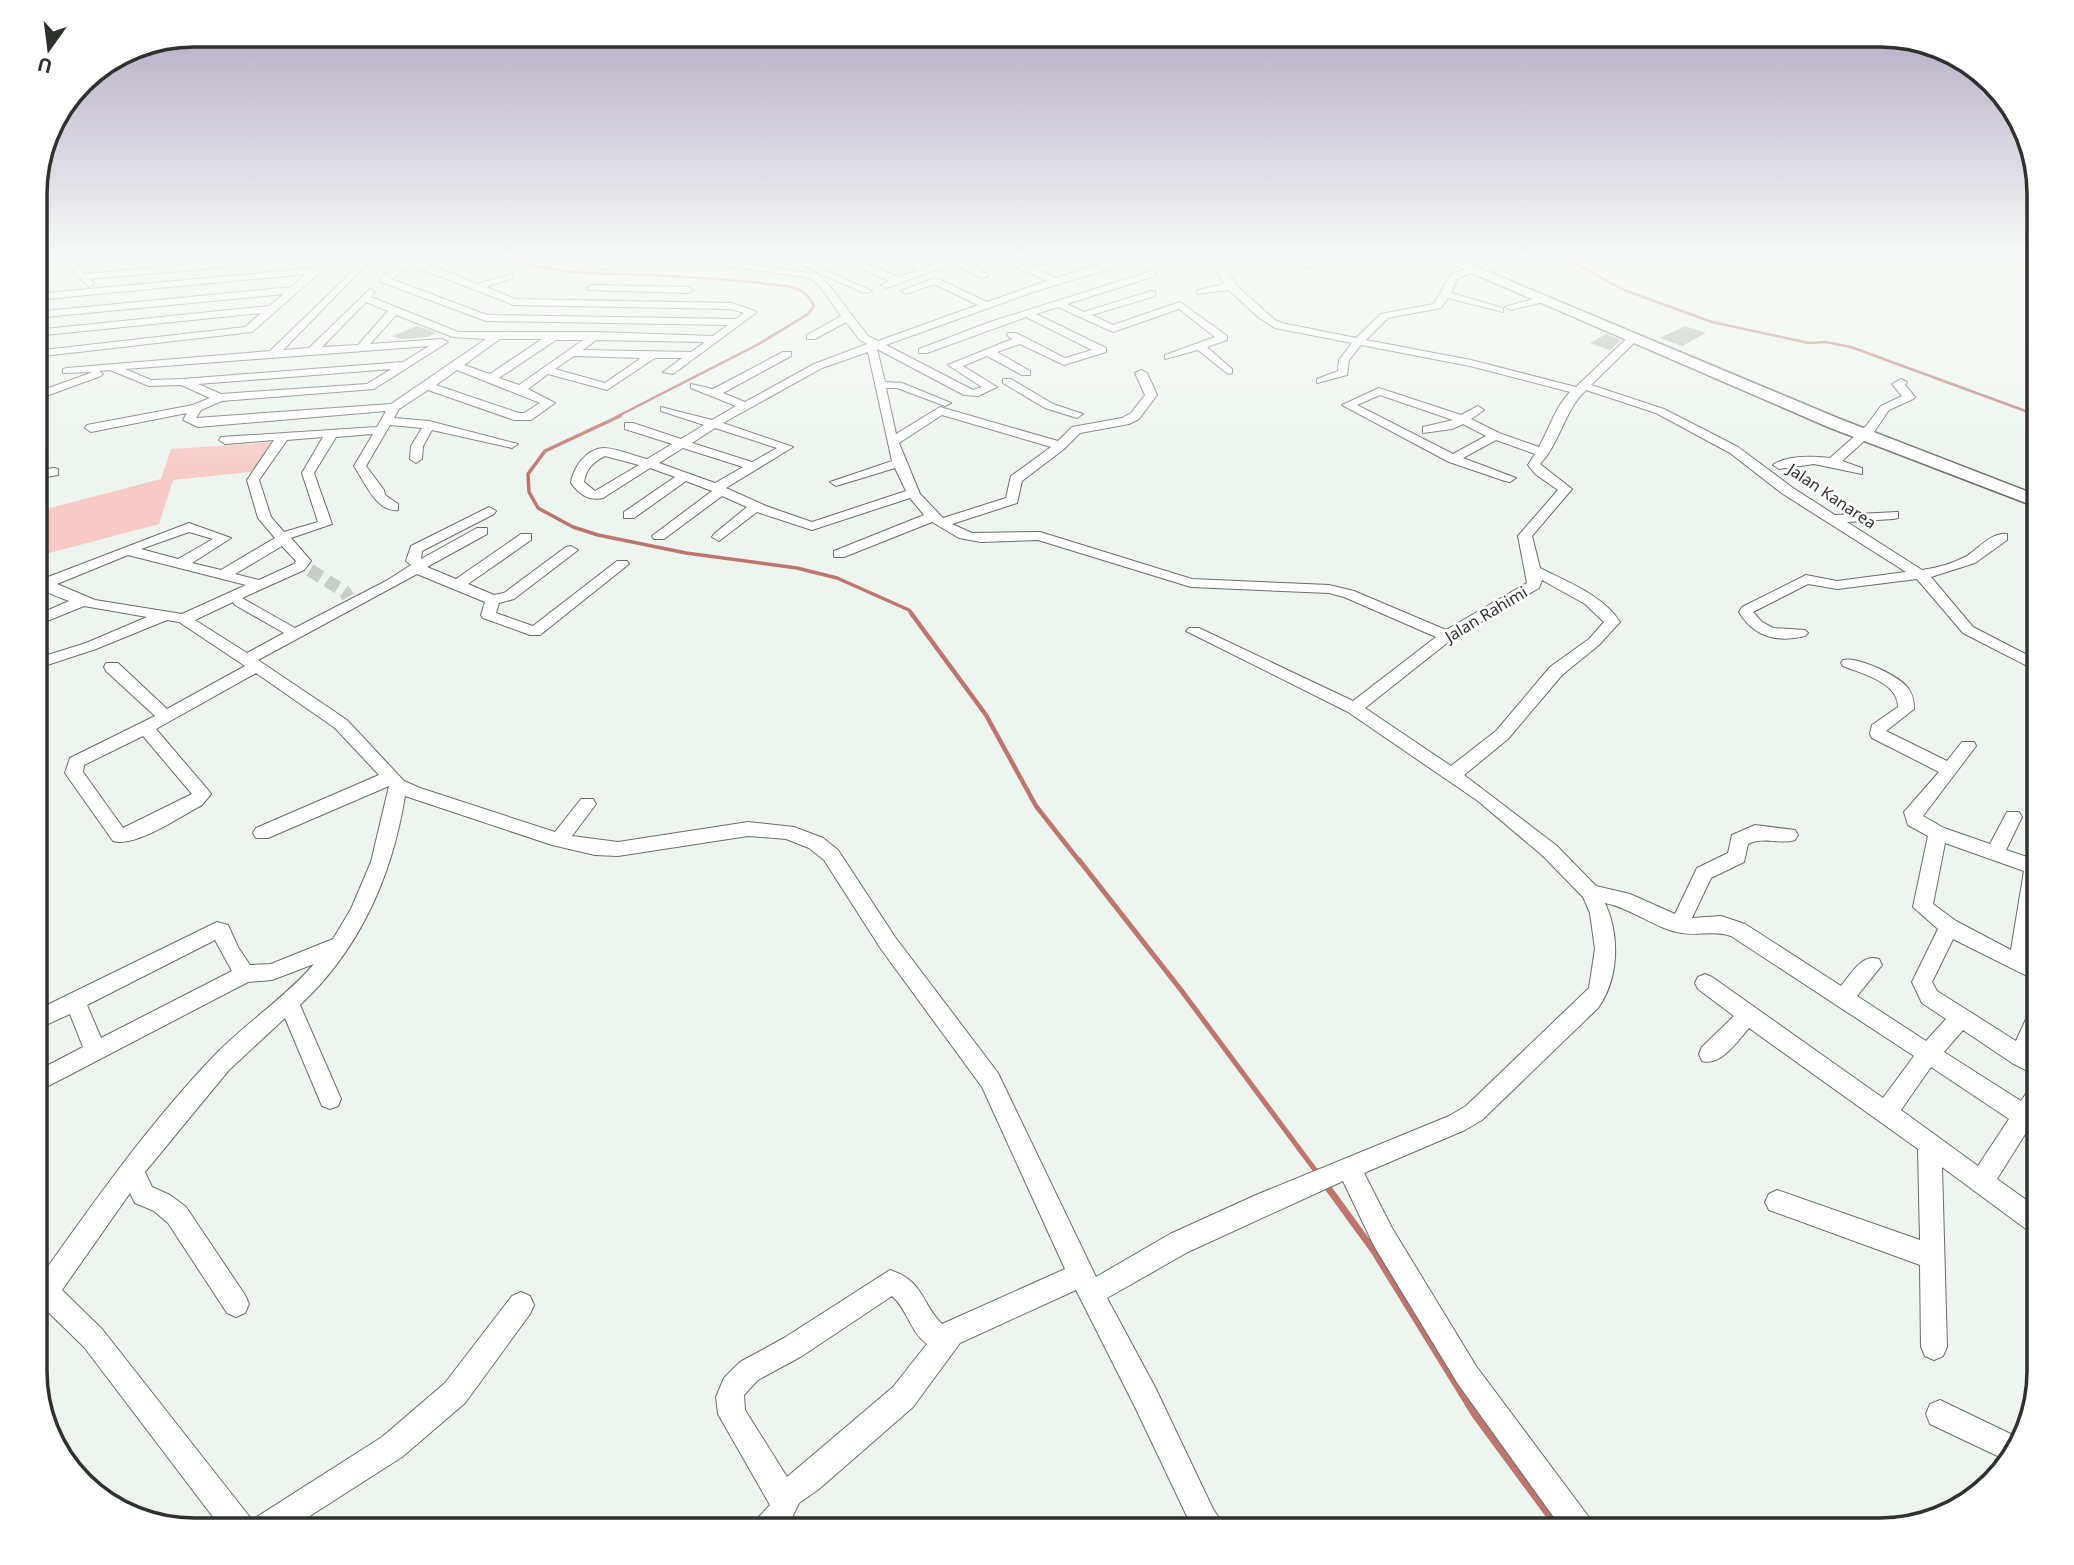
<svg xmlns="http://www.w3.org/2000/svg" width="2074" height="1565" viewBox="0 0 2074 1565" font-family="'Noto Sans',sans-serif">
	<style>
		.green { fill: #f7cac5 }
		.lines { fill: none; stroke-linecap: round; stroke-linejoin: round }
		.stream-far4 { stroke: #be756e; stroke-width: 2.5 }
		.stream-far3 { stroke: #be756e; stroke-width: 3.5 }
		.stream-far2 { stroke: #be756e; stroke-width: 4.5 }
		.stream-far1 { stroke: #be756e; stroke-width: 5 }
		.stream { stroke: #be756e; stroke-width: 7 }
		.building { fill: #aeb5ae }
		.street-tunnel { stroke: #c7cec8; stroke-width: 13; stroke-dasharray: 13 7; stroke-linecap: butt }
		.street-casing { stroke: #686e68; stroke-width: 2 }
		.secondary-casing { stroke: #686e68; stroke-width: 3 }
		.street { fill: #fff; fill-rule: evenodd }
		.secondary { fill: #fff; fill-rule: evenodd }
		.labels { text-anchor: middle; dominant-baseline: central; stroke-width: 5; stroke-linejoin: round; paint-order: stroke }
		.far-street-label { font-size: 16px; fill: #2e312e; stroke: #fff }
		.rim { fill: none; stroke: #2e312e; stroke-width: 3.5 }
	</style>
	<rect width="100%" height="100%" fill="#edf5ee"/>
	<path class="green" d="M 278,442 L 259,471 L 173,480 L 159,524 L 38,556 L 35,512 L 161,479 L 171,449 Z"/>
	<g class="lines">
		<path class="stream-far4" d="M 516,260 C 552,273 585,273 623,274 C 677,276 733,279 786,286 C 800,288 808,293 814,306 L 808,314 L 757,345 L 616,417
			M 1568,260 L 1624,290 L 1712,322 L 1809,343 L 1826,342 L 1851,347 L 2039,416"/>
		<path class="stream-far3" d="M 620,416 L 545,451 L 528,474 L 529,492 L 538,508 L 573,527 L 598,535 L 686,553 L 797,568 L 837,578 L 909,610 L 912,614"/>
		<path class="stream-far2" d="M 911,613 L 986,715 L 1036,806 L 1080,862"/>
		<path class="stream-far1" d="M 1079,860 L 1181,990 L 1318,1174"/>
		<path class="stream" d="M 1317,1172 L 1319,1175
			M 1326,1185 L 1374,1251 L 1475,1415 L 1560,1530"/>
	</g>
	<path class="building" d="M 417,326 L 437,333 L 427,337 L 400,339 L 392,336 Z
		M 1685,326 L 1706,333 L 1682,346 L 1660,338 Z
		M 1606,334 L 1621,340 L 1610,350 L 1590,343 Z"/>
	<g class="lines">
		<path class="street-tunnel" d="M 310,570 L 345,592 L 348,597"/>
		<g class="street-casing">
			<path id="street" d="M 62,260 L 103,260 L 98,263 L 76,264 L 85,274 L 240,260 L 274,260 L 269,263 L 90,279 L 94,284 L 89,287 Z
				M 324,260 L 334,260 L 252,332 L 35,357 L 35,351 L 245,327 L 261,313 L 35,336 L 35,330 L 269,306 L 284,294 L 35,318 L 35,312 L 292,287 L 306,274 L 35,300 L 35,294 L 314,268 Z
				M 364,260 L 375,260 L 363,268 L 283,350 L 309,348 L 370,289 L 375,292 L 371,297 L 458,332 L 597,332 L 713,336 L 728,325 L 486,321 L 381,282 L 381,278 L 406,260 L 419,260 L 477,284 L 513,274 L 513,278 L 486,287 L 515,299 L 732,303 L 757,312 L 673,374 L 663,372 L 682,358 L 655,358 L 607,390 L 548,374 L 528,389 L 555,403 L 531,420 L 514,420 L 428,390 L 399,409 L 394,418 L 429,421 L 518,444 L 512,448 L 432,430 L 423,446 L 422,459 L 416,463 L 410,459 L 411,446 L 422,428 L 390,425 L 366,466 L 384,490 L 385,495 L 398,504 L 398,510 C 377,513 364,481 354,466 L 373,434 L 336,437 L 314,473 L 332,524 L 291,538 L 311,561 L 304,570 L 242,598 L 295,628 L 386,581 L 411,565 L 406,561 L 411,546 L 489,507 L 496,511 L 494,514 L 422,551 L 421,559 L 477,528 L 487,528 L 487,534 L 427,567 L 456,579 L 521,534 L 531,534 L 531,540 L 468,584 L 494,595 L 504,593 L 566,547 L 571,546 L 578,550 L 514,599 L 499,603 L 496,613 L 533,626 L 617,561 L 627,561 L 629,564 L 540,635 L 530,635 L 483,618 L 481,615 L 485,602 L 417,574 L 258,660 L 347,720 L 404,781 L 420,788 L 555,832 L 581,799 L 593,799 L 596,804 L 572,836 L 618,842 L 748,822 L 794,827 L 823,838 L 838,850 L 895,937 L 998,1073 L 1096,1277 L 1170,1234 L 1256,1195 L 1449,1116 L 1466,1106 L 1589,988 L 1595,949 L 1590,913 L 1583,897 L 1543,856 L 1478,801 L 1348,712 L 1186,631 L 1189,628 L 1199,628 L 1353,701 L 1436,637 L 1344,597 L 1329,593 L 1191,587 L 1038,540 L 981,542 L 959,538 L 932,522 L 844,557 L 834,557 L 834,551 L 924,515 L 910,498 L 812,530 L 757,512 L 719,541 L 712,537 L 714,534 L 747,507 L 722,496 L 664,539 L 654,539 L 652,536 L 712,491 L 686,481 L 634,518 L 624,518 L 624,512 L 675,477 L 650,468 L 603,498 C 588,501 579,494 571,483 C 573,468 586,449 603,448 C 617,448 634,456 647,459 L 672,444 L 625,429 L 625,423 L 633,423 L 681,439 L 704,425 L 661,411 L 661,407 L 712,420 L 736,406 L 691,388 L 691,384 L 713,389 L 783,352 L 791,352 L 791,356 L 723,393 L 745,402 L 814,364 L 867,344 L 860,340 L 846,322 L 815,339 L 807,339 L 807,335 L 841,316 L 822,289 L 811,278 L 703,263 L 698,260 L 721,260 L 817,274 L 829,285 L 868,336 L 878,341 L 978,305 L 934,284 L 906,294 L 901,291 L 932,279 L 938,279 L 987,302 L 1047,281 L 1000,260 C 1013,260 1026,268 1035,267 C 1048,267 1058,260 1071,260 L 1042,271 L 1056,278 L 1110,261 L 1139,260 L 1033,292 L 886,345 L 973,390 L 982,387 L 948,365 L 1012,339 L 1007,335 L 1008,333 L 1016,333 L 1065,358 L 1092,350 L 1026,317 L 927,353 L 919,353 L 919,349 L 990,322 L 1152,271 L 1155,272 L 1155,276 L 1067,304 L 1084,312 L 1151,291 L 1155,292 L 1155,296 L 1092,315 L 1113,325 L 1180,302 L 1227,336 L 1227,340 L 1207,347 L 1232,369 L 1232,373 L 1228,374 L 1198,350 L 1165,359 L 1165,355 L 1215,337 L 1179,309 L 1113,332 L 1058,307 L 1036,314 L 1106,348 L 1106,352 L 1064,365 L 1020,344 L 997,352 L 1030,371 L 1030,375 L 1022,375 L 987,356 L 963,366 L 997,387 L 978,396 L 964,395 L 877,349 L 885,382 L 902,383 L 951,403 L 945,406 L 897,388 L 886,388 L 896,434 L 940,407 L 1058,441 L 1072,427 L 1122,418 L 1131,413 L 1145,395 L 1135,373 L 1141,370 L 1147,373 L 1157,395 L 1139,419 L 1129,424 L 1080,433 L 1064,449 L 1022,481 L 1017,503 L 952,524 L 972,533 L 1040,532 L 1192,579 L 1329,585 L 1354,591 L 1446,630 L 1527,583 L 1518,536 L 1558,490 L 1535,474 L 1528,465 L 1535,454 L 1496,440 L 1463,458 L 1516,478 L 1510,482 L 1505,481 L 1449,462 L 1342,405 L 1379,388 L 1461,415 L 1478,406 L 1484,410 L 1471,419 L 1499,433 L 1539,447 C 1549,429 1556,406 1570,392 L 1470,366 L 1361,345 L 1349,360 L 1347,375 L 1317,383 L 1317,379 L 1338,371 L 1339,360 L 1352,343 L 1275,328 L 1258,317 L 1229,290 L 1197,294 L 1197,290 L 1225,284 L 1210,260 L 1220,260 L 1237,286 L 1275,320 L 1282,323 L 1356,338 L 1381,314 L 1434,304 L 1451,274 L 1473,268 L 1473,272 L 1457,279 L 1451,293 L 1503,308 L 1503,312 L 1448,298 L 1441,308 L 1388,318 L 1366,340 L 1471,360 L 1576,387 L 1628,337 L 1636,337 L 1636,341 L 1591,385 L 1664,409 L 1738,447 L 1793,488 L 1835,515 L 1898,512 L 1898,518 L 1893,519 L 1847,522 L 1922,570 C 1937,568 1954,563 1967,556 C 1979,548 1992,532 2007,534 L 2007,540 L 1975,563 L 1931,577 L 1973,627 L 2039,661 L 2039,672 L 1963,633 L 1917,579 L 1837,589 L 1808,584 L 1753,612 L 1762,622 L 1773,628 L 1805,630 L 1808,633 L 1805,636 C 1777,643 1754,637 1739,612 L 1742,607 L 1806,575 L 1837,581 L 1906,572 L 1783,494 L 1730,453 L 1656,413 L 1586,390 C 1564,411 1560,443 1540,464 L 1572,489 L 1532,536 L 1540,568 C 1567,582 1603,595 1620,622 L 1599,645 L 1562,675 L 1508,739 L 1464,775 L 1557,846 L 1596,886 L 1630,894 L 1675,914 L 1697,868 L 1728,853 L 1732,835 L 1755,825 L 1795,830 L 1798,835 L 1795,840 C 1779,845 1764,836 1748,844 L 1744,862 L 1711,878 L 1692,918 L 1721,916 L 1745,924 L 1841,986 C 1851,974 1862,953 1879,959 L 1882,965 L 1857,996 L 1926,1041 L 1946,1019 L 1922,1003 L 1912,982 L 1938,929 L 1913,907 L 1928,836 L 1908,825 L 1904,812 L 1939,772 L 1872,738 L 1870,734 L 1872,725 L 1898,707 C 1898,682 1862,674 1843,666 L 1841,663 L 1843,660 C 1858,656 1899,676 1908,688 C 1913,695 1914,701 1914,709 L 1886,731 L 1947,761 L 1962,742 L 1974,742 L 1976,746 L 1923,816 L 1944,828 L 1990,844 L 2007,812 L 2019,812 L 2022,817 L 2006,850 L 2039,861 L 2039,896 L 2029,959 L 2039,964 L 2039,982 L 1953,939 L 1932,982 L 1937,991 L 2016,1041 L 2032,1006 L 2039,1003 L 2039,1037 L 2033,1051 L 2039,1055 L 2039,1077 L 2012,1063 L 1963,1030 L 1944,1052 L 2021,1101 L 2031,1086 L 2039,1083 L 2039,1112 L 1997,1179 L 2039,1209 L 2039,1236 L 2030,1232 L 1942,1167 L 1947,1347 L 1943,1356 L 1934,1360 L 1925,1356 L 1921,1347 L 1920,1265 L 1769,1210 L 1765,1202 L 1769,1194 L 1777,1190 L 1920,1240 L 1918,1149 L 1749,1028 C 1738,1040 1721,1067 1702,1061 L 1699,1054 L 1702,1047 L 1734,1016 L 1698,989 L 1695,983 L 1698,977 L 1705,974 L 1712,977 L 1883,1098 L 1914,1056 L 1731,936 C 1714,930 1699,936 1682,933 C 1658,930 1631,908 1605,903 C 1620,935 1619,979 1598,1008 L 1482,1120 L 1465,1130 L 1364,1173 L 1392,1228 L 1476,1366 L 1591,1520 L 1596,1530 L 1563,1530 L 1458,1384 L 1374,1246 L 1343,1181 L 1188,1252 L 1107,1298 L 1155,1387 L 1213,1509 L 1227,1530 L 1193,1529 L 1135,1407 L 1076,1290 L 960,1343 L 913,1407 L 819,1489 L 799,1503 L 786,1530 L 751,1530 L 756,1520 L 770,1505 L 718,1414 L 716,1397 L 724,1378 L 740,1362 L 784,1338 L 890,1270 C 924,1281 921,1303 942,1324 L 1065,1269 L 982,1087 L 881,949 L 824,860 L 809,848 L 786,839 L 748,836 L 618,856 L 595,855 L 552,845 L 405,796 C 392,876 360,949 300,1005 L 341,1099 L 338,1106 L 330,1109 L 322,1106 L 285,1018 L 229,1070 L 145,1172 L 152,1187 L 170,1195 L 186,1207 L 245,1295 L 249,1304 L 245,1313 L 236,1317 L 227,1313 L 168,1223 L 154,1211 L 135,1203 L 130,1193 L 62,1290 L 102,1329 L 252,1520 L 382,1437 L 445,1383 L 512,1296 L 521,1292 L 530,1296 L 534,1305 L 530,1314 L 465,1403 L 402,1457 L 288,1530 L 223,1530 L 84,1347 L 45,1309 L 35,1314 L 35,1269 L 44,1272 C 97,1198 149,1124 212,1058 C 244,1024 284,999 314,964 L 272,980 L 248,982 L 35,1093 L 35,1072 L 83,1047 L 70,1014 L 35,1030 L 35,1011 L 217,922 L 228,925 L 238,947 L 250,965 L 271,964 L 333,939 L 351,909 L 371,862 L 389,786 L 268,838 L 256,838 L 253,833 L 256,828 L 379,775 L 335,728 L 256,673 L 156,729 L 208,790 L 211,794 L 202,805 C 181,816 135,848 113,841 L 65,773 L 70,758 L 155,716 L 106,671 L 104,667 L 106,663 L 118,663 L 167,709 L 245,666 L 179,622 L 167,620 L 96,649 L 35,669 L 35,659 L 86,643 L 147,617 L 84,606 L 35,626 L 35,616 L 69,601 C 44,591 35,591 35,563 L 40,564 L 48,577 L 189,523 L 231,538 L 192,563 L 221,570 L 275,538 L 258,518 L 247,480 L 274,440 L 225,444 L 219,440 L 221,437 L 377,427 L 386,411 L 198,427 L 183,420 L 187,413 L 91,432 L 85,428 L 87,425 L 193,405 L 210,398 L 181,385 L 149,386 L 110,370 L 99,371 L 103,374 L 101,376 L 35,400 L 35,393 L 93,372 L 63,373 L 63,369 L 67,368 L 270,351 ZM 411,265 L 514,305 L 731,309 L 744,313 L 736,319 L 487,315 L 391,279 ZM 366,302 L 388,311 L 358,345 L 322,347 ZM 396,315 L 453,337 L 486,339 L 391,404 L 196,418 L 201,410 L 222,401 L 374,389 L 448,342 L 442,339 L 370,344 ZM 500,339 L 542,339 L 490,374 L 464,365 ZM 556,340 L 583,340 L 519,385 L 499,378 ZM 596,340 L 705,342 L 691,352 L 583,350 ZM 429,346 L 403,362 L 183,379 L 151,380 L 125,369 ZM 868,352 L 892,461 L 830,482 L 836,486 L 895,468 L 906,491 L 812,522 L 766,506 L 726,488 L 793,447 L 723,423 L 822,368 ZM 574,356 L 641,358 L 605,383 L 555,369 ZM 391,369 L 367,384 L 221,394 L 198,384 ZM 457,370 L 540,403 L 524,413 L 519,413 L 436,385 ZM 1380,395 L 1453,420 L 1423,427 L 1423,433 L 1452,429 L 1463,424 L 1486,436 L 1453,454 L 1357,405 ZM 942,415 L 1051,447 L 1011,476 L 1006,498 L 943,518 L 920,494 L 899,443 ZM 715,428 L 777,448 L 752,462 L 692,443 ZM 323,437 L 302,473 L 318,522 L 284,532 L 271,517 L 259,480 L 287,440 ZM 683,448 L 743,467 L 715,483 L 659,463 ZM 605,456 L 639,465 L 595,491 L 584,482 C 586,469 593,462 605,456 ZM 189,532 L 213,539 L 178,559 L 141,549 ZM 282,546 L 296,561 L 294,564 L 259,580 L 235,574 ZM 128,555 L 246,585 L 182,614 L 95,600 L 57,584 ZM 1542,580 L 1585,604 L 1604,622 L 1589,639 L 1550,667 L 1496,731 L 1451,766 L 1365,708 L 1452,639 L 1539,588 ZM 233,602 L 235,605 L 284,633 L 247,653 L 195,620 ZM 143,736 L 192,794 L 123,828 L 83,772 L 84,765 ZM 1945,843 L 2024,871 L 2011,950 L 1956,921 L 1933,904 ZM 215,940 L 232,971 L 101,1038 L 87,1005 ZM 1931,1067 L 2009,1119 L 1978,1166 L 1901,1110 ZM 892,1296 C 908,1310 910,1332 927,1344 L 893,1387 L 787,1477 L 745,1410 L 744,1395 L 758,1380 L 802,1356 Z
				M 608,260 L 619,260 L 605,269 L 599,269 L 599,265 Z
				M 791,260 L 803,260 L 872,291 L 864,293 Z
				M 846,260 L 858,260 L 898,277 L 919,270 L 899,260 L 911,260 L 928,267 C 954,258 967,259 989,276 L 981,278 L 953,264 L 886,288 L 881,285 L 889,281 Z
				M 1314,260 L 1329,260 L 1306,268 L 1301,265 Z
				M 592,285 L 688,287 L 693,290 L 688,293 L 589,290 L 587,288 Z
				M 1540,297 L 1544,298 L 1544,302 L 1510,310 L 1505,307 Z
				M 1003,379 L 1011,379 L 1053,404 L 1083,414 L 1077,418 L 1045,408 L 1003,383 Z
				M 1901,379 L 1907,382 L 1905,385 L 1915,397 L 1913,399 L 1889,410 L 1874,432 L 1842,461 L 1862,468 L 1862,474 L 1814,464 L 1779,469 L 1773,465 C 1786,455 1814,456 1830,458 L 1866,426 L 1881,406 L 1902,396 L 1892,384 Z
				M 54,468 L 58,469 L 58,475 L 35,479 L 35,471 Z
				M 1940,1400 L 2017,1437 L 2008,1461 L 1930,1424 L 1926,1414 L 1930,1404 Z"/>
		</g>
		<g class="secondary-casing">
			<path id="secondary" d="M 1442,260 L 1460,260 L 1840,419 L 2039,496 L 2039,508 L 1828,427 Z"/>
		</g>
		<use href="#street" class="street"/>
		<use href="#secondary" class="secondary"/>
	</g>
	<linearGradient id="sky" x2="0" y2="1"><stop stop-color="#b0a6c2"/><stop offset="0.54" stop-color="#f7faf7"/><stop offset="1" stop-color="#f7faf7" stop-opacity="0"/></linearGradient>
	<rect width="2074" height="479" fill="url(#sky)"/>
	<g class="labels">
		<g class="far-street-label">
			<text transform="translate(1832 496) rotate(34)">Jalan Kanarea</text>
			<text transform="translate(1486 614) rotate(-31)">Jalan Rahimi</text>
		</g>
	</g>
	<path d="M0 0H2074V1565H0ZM194 47H1880A147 147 0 0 1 2027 194V1371A147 147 0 0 1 1880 1518H194A147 147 0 0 1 47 1371V194A147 147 0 0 1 194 47Z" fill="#fff" fill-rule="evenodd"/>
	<path class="rim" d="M194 47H1880A147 147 0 0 1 2027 194V1371A147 147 0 0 1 1880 1518H194A147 147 0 0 1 47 1371V194A147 147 0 0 1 194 47Z"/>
	<g transform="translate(49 49) rotate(194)" stroke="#ffffff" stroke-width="5" paint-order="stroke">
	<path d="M0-5L12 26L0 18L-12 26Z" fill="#2e312e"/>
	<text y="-10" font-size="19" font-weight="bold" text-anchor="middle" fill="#2e312e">U</text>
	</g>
</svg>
